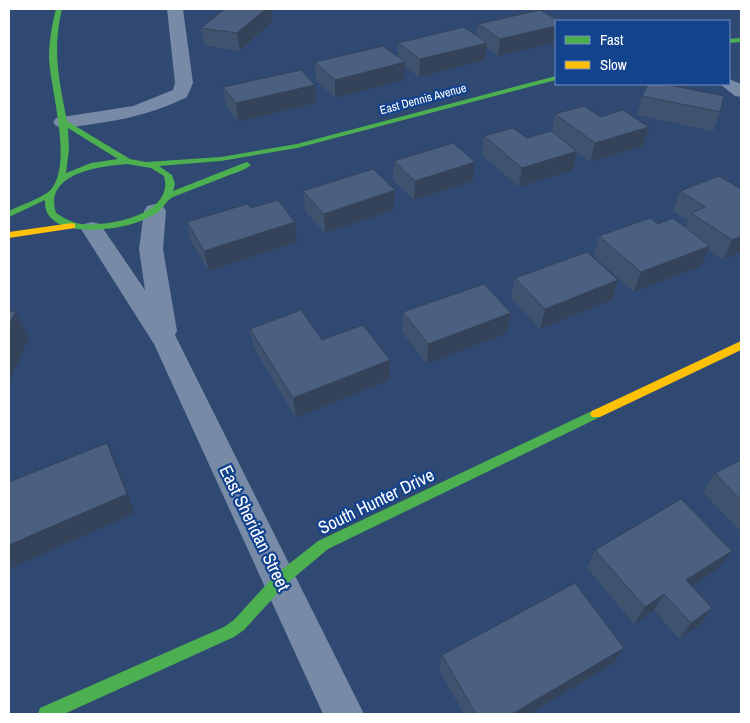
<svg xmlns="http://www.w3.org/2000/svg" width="750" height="723" viewBox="0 0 750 723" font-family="'Archivo Narrow',sans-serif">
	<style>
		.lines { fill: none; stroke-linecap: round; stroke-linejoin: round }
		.street { fill: #778aa6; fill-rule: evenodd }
		.fast { fill: #4caf50; fill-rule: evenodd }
		.slow { fill: #ffc107; fill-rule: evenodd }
		.wall { fill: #40536e }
		.shaded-wall { fill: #34435a }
		.building { fill: #4b6080; stroke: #34435a }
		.labels { text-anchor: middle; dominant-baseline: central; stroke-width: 4.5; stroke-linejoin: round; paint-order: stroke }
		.far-street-label { font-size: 12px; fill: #fff; stroke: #14438e }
		.near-street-label { font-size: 18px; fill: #fff; stroke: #14438e }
	</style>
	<rect width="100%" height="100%" fill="#304972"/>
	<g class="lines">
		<path class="street" d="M 167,9 L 183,9 L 193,83 L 187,97 C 148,117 106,123 63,128 L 56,126 L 53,122 L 56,118 L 133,106 L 173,90 L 175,83 Z
			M 729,79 L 741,84 L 741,97 L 735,96 L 720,84 L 729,84 Z
			M 155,204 L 163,206 L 166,211 L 163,249 L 177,331 L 175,335 L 364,714 L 323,714 L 154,344 L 81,229 L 84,224 L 92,222 L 100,224 L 145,290 L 139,249 L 144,211 L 147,206 Z"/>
		<path class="fast" d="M 56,9 L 62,9 C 52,52 59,79 67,121 L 130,159 L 146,162 L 221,157 L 297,144 L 556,76 L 556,80 L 297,148 L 221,161 L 159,166 L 172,175 L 175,184 L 173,191 L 244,163 L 247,162 L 251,165 C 245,170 235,173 227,176 C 209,183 191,190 173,197 C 167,200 163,208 157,213 C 153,215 148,218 143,220 C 120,231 42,241 45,200 L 9,217 L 9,211 C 21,205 36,200 47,193 C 76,172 50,89 49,58 C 49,41 52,25 56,9 ZM 68,128 L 118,159 L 91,163 L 66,173 L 69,150 ZM 127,164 L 151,168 L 164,176 C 175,215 108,227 81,224 C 71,222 64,218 56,213 C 43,173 101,166 127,164 Z
			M 741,38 L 741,42 L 729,43 L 729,39 Z
			M 596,409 L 600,411 L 602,414 L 600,417 L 328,549 L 285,585 L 244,630 L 234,637 L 64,714 L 38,714 L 40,708 L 224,627 L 234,620 L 275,575 L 318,541 Z"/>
		<path class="slow" d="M 72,223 L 75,224 L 75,228 L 9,238 L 9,232 Z
			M 741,341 L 741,350 L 600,417 L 592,417 L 590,414 L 592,411 Z"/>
	</g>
	<path class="wall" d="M 225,9 L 271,9 L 272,21 L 240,51 L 204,45 L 201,28 Z
		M 540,10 L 498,56 L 487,48 L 485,60 L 419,77 L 405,66 L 404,80 L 335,98 L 316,80 L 315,62 L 398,57 L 398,43 L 476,35 L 478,24 Z
		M 315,85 L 316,103 L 238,122 L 226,105 L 223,87 Z
		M 642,96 L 720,112 L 713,131 L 637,115 Z
		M 555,114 L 643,146 L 590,162 L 577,152 L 573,170 L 519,187 L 482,155 L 484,136 L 527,138 L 552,132 Z
		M 394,161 L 473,181 L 414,200 L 393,180 Z
		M 719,176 L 741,251 L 723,260 L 708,250 L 701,266 L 634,292 L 594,256 L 599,236 L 658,224 L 685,227 L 688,220 L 673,211 L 680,191 Z
		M 303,191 L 394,210 L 325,233 L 305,211 Z
		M 251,208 L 297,242 L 209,271 L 191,242 L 187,222 Z
		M 515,278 L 618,280 L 612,300 L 540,329 L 511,298 Z
		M 403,312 L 511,313 L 507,333 L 427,364 L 402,332 Z
		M 250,329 L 322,340 L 390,360 L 389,380 L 296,418 L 254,348 Z
		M 741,460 L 741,532 L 703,492 L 715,473 Z
		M 595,550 L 719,568 L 692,586 L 712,608 L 700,625 L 679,639 L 654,610 L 634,624 L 587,568 Z
		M 442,655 L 614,663 L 529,714 L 464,714 L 439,670 Z"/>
	<path class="shaded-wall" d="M 266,9 L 271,9 L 272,21 L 240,51 L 237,33 Z
		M 556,26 L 556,42 L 498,56 L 500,39 Z
		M 487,43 L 485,60 L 419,77 L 420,59 Z
		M 405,62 L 404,80 L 335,98 L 335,80 Z
		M 315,85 L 316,103 L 238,122 L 236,103 Z
		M 649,127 L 643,146 L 590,162 L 595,143 Z
		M 577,151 L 573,170 L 519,187 L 522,168 Z
		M 475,162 L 473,181 L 414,200 L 415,181 Z
		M 395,190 L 394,210 L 325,233 L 324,214 Z
		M 295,222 L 297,242 L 209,271 L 204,251 Z
		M 741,236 L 741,251 L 723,260 L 732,240 Z
		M 710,246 L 701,266 L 634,292 L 641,272 Z
		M 618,280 L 612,300 L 540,329 L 545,309 Z
		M 16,311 L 29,338 L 9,382 L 9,324 Z
		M 511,313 L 507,333 L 427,364 L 428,344 Z
		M 390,360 L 389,380 L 296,418 L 293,398 Z
		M 107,443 L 116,462 L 135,513 L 9,569 L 9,545 Z
		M 732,551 L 719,568 L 675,597 L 686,580 Z
		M 664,594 L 654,610 L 634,624 L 645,607 Z
		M 712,608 L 700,625 L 679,639 L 691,623 Z
		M 624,648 L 614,663 L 529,714 L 512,714 Z"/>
	<path class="building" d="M 225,9 L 266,9 L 237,33 L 201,28 Z
		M 540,10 L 559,21 L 556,21 L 556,26 L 500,39 L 478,24 Z
		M 464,27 L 487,43 L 420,59 L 398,43 Z
		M 383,46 L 405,62 L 335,80 L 315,62 Z
		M 301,70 L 315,85 L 236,103 L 223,87 Z
		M 648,84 L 664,84 L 724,96 L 720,112 L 642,96 Z
		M 584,106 L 601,117 L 623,110 L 649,127 L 595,143 L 555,114 Z
		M 513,128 L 527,138 L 551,131 L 577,151 L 522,168 L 484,136 Z
		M 453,143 L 475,162 L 415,181 L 394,161 Z
		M 373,169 L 395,190 L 324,214 L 303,191 Z
		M 719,176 L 741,189 L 741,236 L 732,240 L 691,213 L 705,207 L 680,191 Z
		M 278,200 L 295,222 L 204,251 L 187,222 L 247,204 L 251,208 Z
		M 650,218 L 658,224 L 673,218 L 710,246 L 641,272 L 599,236 Z
		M 587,252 L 618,280 L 545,309 L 515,278 Z
		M 484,284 L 511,313 L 428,344 L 403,312 Z
		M 301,310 L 322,340 L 363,325 L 390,360 L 293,398 L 250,329 Z
		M 9,311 L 16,311 L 9,324 Z
		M 107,443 L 127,494 L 9,545 L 9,482 Z
		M 741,460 L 741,500 L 715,473 Z
		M 681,499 L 732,551 L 686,580 L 712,608 L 691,623 L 664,594 L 645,607 L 595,550 Z
		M 575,583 L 624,648 L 512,714 L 476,714 L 442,655 Z"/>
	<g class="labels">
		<g class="far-street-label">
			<text transform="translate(423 99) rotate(-15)">East Dennis Avenue</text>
		</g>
		<g class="near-street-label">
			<text transform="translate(376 501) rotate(-26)">South Hunter Drive</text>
			<text transform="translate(255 528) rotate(64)">East Sheridan Street</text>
		</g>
	</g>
	<rect width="750" height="723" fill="none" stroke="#ffffff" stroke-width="20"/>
	<rect x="555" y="20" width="175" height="65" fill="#14438e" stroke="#728ebb"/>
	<rect x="565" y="36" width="25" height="8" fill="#4caf50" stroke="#728ebb"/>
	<text x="600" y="45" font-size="15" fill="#ffffff">Fast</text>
	<rect x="565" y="61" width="25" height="8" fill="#ffc107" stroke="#728ebb"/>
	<text x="600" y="70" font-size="15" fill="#ffffff">Slow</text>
</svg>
